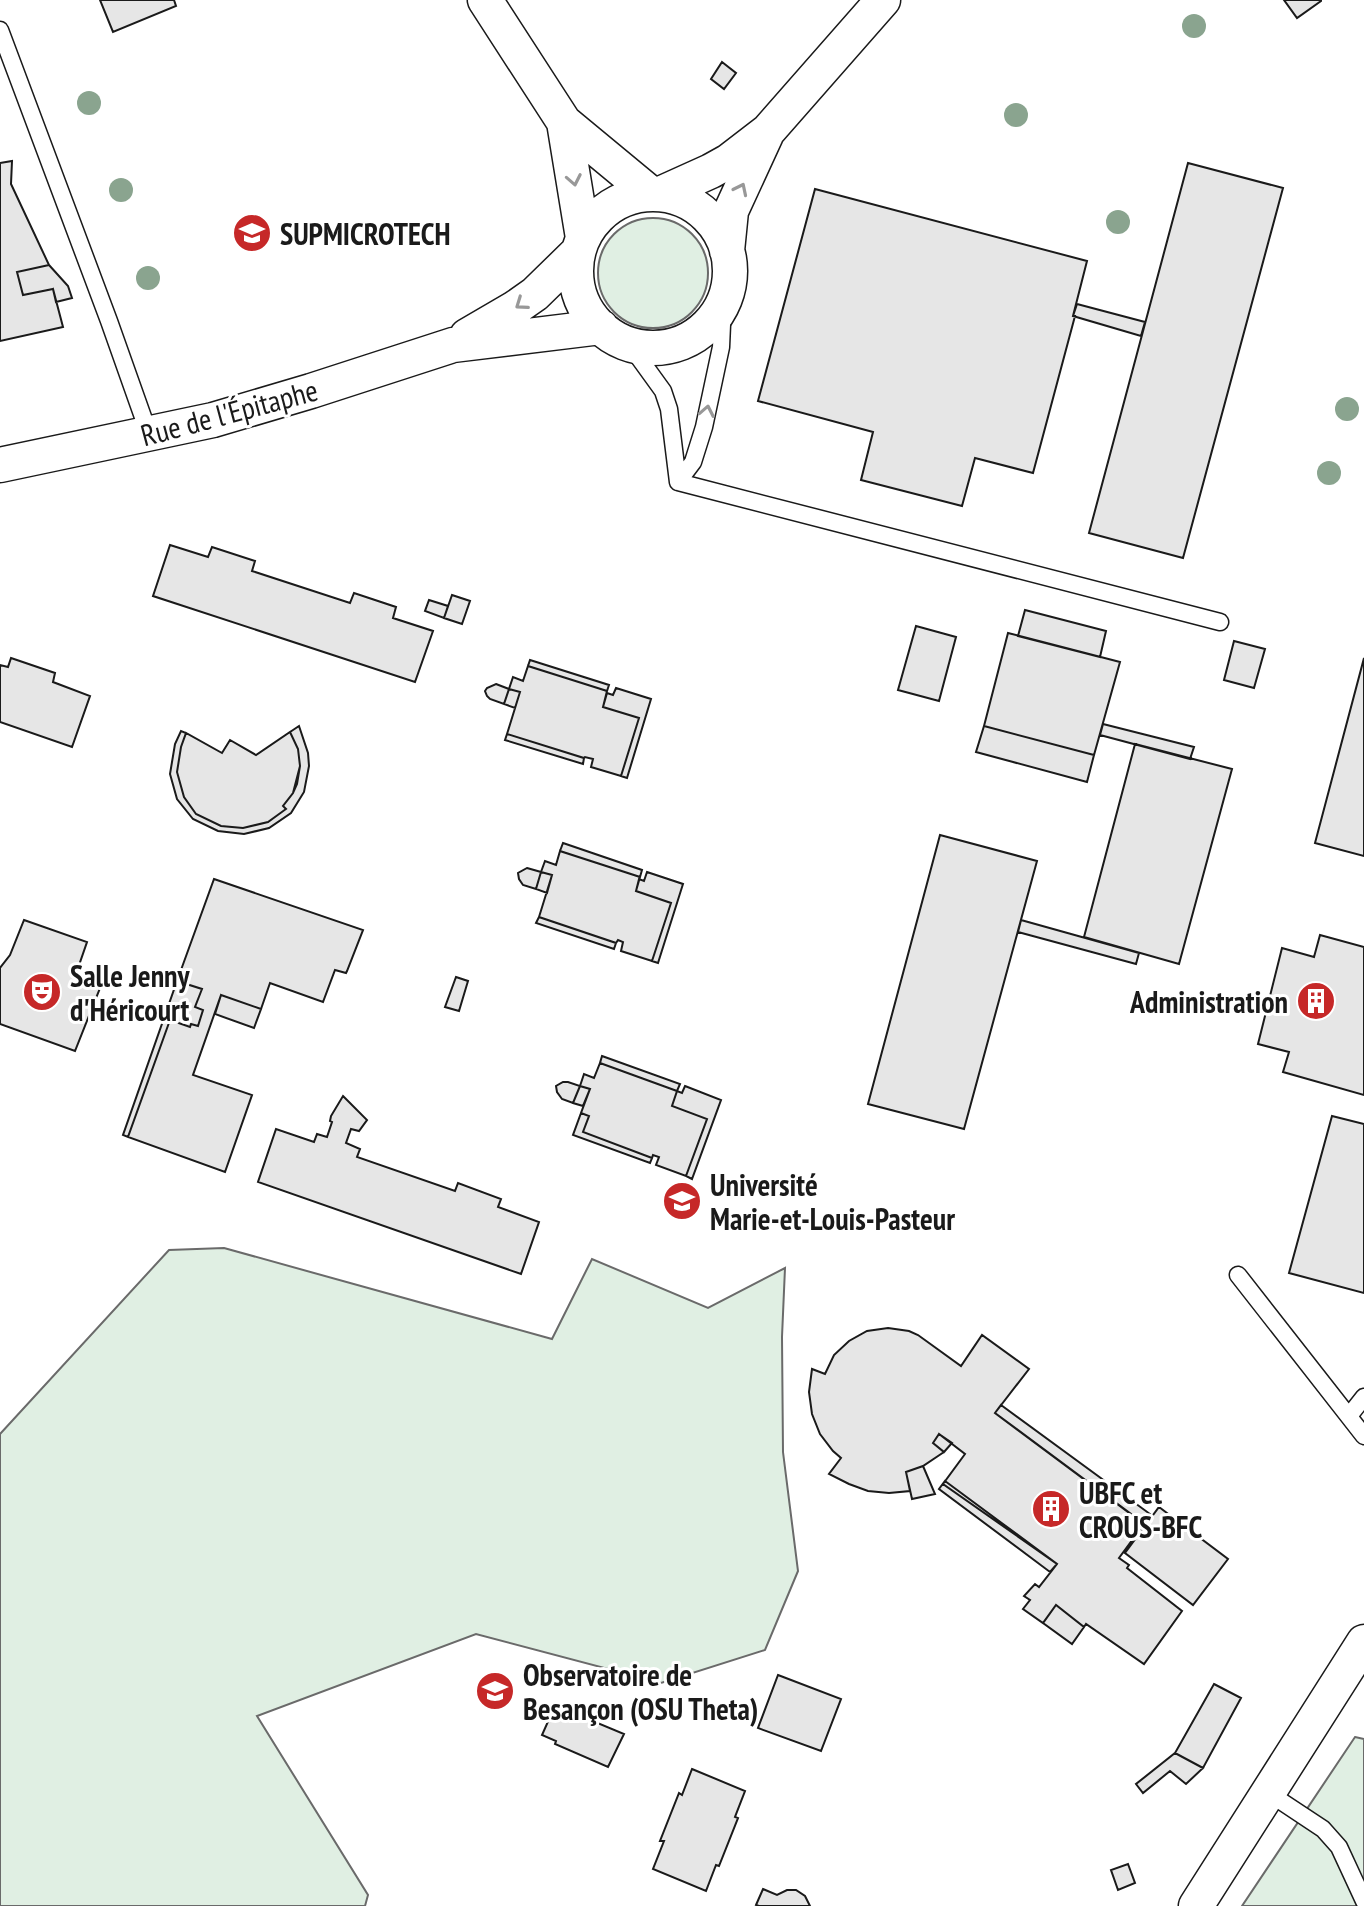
<svg xmlns="http://www.w3.org/2000/svg" width="1364" height="1906" viewBox="0 0 1364 1906" font-family="'PT Sans Narrow',sans-serif">
	<style>
		.green { fill: #e0efe3; stroke: #6a6a6a; stroke-width: 2 }
		.building { fill: #e6e6e6; stroke: #1a1a1a; stroke-width: 2 }
		.lines { fill: none; stroke-linecap: round; stroke-linejoin: round }
		.service-casing { stroke: #1a1a1a; stroke-width: 19 }
		.minor-casing { stroke: #1a1a1a; stroke-width: 37 }
		.service { stroke: #fff; stroke-width: 16 }
		.minor { stroke: #fff; stroke-width: 34 }
		.tree { fill: #8aa48f }
		.oneway { stroke: #989898 }
		.labels { text-anchor: middle; dominant-baseline: central; stroke-width: 6; stroke-linejoin: round; paint-order: stroke }
		.poi-label { font-size: 30px; font-weight: bold; fill: #1a1a1a; stroke: #fff; text-anchor: start }
		.street-label { font-size: 30px; fill: #1a1a1a; stroke: #fff }
	</style>
	<rect width="100%" height="100%" fill="#fff"/>
	<path class="green" d="M598 273a55 55 0 1 1 110 0a55 55 0 1 1-110 0Z
		M 224,1248 L 552,1339 L 592,1259 L 708,1308 L 785,1268 L 782,1337 L 783,1452 L 798,1571 L 765,1650 L 661,1683 L 476,1634 L 257,1716 L 368,1895 L 365,1906 L 0,1906 L 0,1434 L 169,1250 Z
		M 1355,1737 L 1364,1739 L 1364,1906 L 1242,1906 Z"/>
	<path class="building" d="M 100,0 L 174,0 L 176,6 L 113,32 Z
		M 1284,0 L 1321,0 L 1321,1 L 1297,18 Z
		M 722,62 L 736,73 L 724,89 L 711,79 Z
		M 12,161 L 11,184 L 49,265 L 17,272 L 23,295 L 53,289 L 63,327 L 0,341 L 0,163 Z
		M 1188,163 L 1283,188 L 1183,558 L 1089,533 Z
		M 815,189 L 1087,261 L 1073,316 L 1075,316 L 1033,473 L 975,458 L 962,506 L 861,480 L 873,432 L 758,401 Z
		M 49,265 L 68,286 L 72,298 L 56,302 L 53,289 L 23,295 L 17,272 Z
		M 1077,304 L 1145,322 L 1141,336 L 1073,316 Z
		M 170,545 L 208,557 L 212,547 L 255,561 L 252,571 L 350,603 L 354,593 L 396,607 L 393,618 L 433,631 L 415,682 L 153,596 Z
		M 452,595 L 470,601 L 462,624 L 444,618 Z
		M 429,600 L 448,606 L 444,618 L 425,611 Z
		M 1025,610 L 1106,631 L 1100,657 L 1018,636 Z
		M 916,626 L 956,637 L 939,701 L 898,690 Z
		M 1008,633 L 1120,662 L 1094,755 L 984,726 Z
		M 1234,641 L 1265,649 L 1254,688 L 1224,680 Z
		M 11,658 L 55,673 L 53,682 L 90,696 L 72,747 L 0,722 L 0,665 L 8,667 Z
		M 1364,658 L 1364,856 L 1315,843 Z
		M 530,660 L 609,685 L 607,691 L 528,666 Z
		M 528,666 L 607,691 L 603,707 L 639,718 L 621,776 L 591,767 L 593,759 L 585,757 L 584,758 L 507,734 L 520,692 L 509,689 L 513,677 L 523,681 Z
		M 496,684 L 509,689 L 504,704 L 490,699 L 487,696 L 485,691 L 487,688 Z
		M 616,688 L 651,699 L 627,778 L 621,776 L 639,718 L 603,707 L 607,693 L 613,695 Z
		M 509,689 L 520,692 L 515,708 L 504,704 Z
		M 1103,724 L 1194,747 L 1190,759 L 1100,735 Z
		M 299,726 L 308,753 L 309,766 L 304,792 L 291,813 L 269,828 L 244,834 L 218,831 L 193,819 L 177,799 L 170,774 L 175,744 L 181,731 L 186,733 L 181,747 L 177,772 L 184,797 L 196,814 L 221,826 L 243,828 L 268,822 L 286,809 L 283,806 L 293,793 L 297,784 L 300,766 L 298,749 L 290,732 Z
		M 984,726 L 1094,755 L 1087,782 L 976,752 Z
		M 290,732 L 298,749 L 300,766 L 293,793 L 283,806 L 286,809 L 268,822 L 243,828 L 221,826 L 196,814 L 184,797 L 177,772 L 181,747 L 186,733 L 222,753 L 230,740 L 256,755 Z
		M 507,734 L 584,758 L 583,764 L 505,740 Z
		M 1135,744 L 1232,769 L 1179,964 L 1084,937 Z
		M 940,835 L 1037,861 L 964,1129 L 868,1104 Z
		M 563,843 L 642,870 L 640,877 L 560,851 Z
		M 560,851 L 640,877 L 636,891 L 671,903 L 652,961 L 621,951 L 623,942 L 618,940 L 616,943 L 539,917 L 552,875 L 541,872 L 545,861 L 556,865 Z
		M 527,868 L 541,872 L 536,889 L 523,885 L 519,879 L 518,873 Z
		M 541,872 L 552,875 L 547,893 L 536,889 Z
		M 647,872 L 683,884 L 658,963 L 652,961 L 671,903 L 636,891 L 639,879 L 644,881 Z
		M 214,879 L 363,930 L 347,971 L 346,973 L 335,970 L 323,1002 L 270,983 L 261,1009 L 221,995 L 193,1075 L 252,1095 L 225,1172 L 128,1137 L 170,1020 L 190,1027 L 191,1024 L 198,1026 L 203,1010 L 195,1007 L 202,989 L 177,981 Z
		M 539,917 L 616,943 L 614,949 L 536,923 Z
		M 24,920 L 87,942 L 76,974 L 102,983 L 75,1051 L 0,1024 L 0,968 L 10,955 Z
		M 1021,920 L 1139,953 L 1136,964 L 1018,932 Z
		M 1320,935 L 1364,947 L 1364,1095 L 1283,1072 L 1289,1052 L 1258,1044 L 1282,948 L 1314,957 Z
		M 456,977 L 468,981 L 459,1011 L 445,1007 Z
		M 177,981 L 202,989 L 195,1007 L 203,1010 L 198,1026 L 191,1024 L 190,1027 L 170,1020 L 128,1137 L 123,1135 Z
		M 221,995 L 261,1009 L 254,1028 L 215,1014 Z
		M 602,1056 L 680,1084 L 677,1091 L 600,1063 Z
		M 600,1063 L 677,1091 L 672,1106 L 707,1119 L 686,1176 L 656,1165 L 659,1157 L 653,1155 L 652,1158 L 583,1132 L 589,1116 L 581,1113 L 590,1089 L 580,1086 L 584,1074 L 594,1078 Z
		M 563,1082 L 568,1082 L 580,1086 L 573,1103 L 562,1099 L 557,1092 L 556,1086 Z
		M 580,1086 L 590,1089 L 583,1106 L 573,1103 Z
		M 685,1086 L 721,1100 L 692,1179 L 686,1176 L 707,1119 L 672,1106 L 677,1091 L 682,1093 Z
		M 343,1096 L 367,1120 L 359,1131 L 351,1129 L 346,1143 L 360,1149 L 357,1157 L 455,1191 L 458,1183 L 501,1199 L 498,1207 L 539,1222 L 521,1274 L 258,1182 L 276,1129 L 314,1142 L 317,1134 L 327,1137 L 332,1122 L 330,1121 L 331,1116 Z
		M 581,1113 L 589,1116 L 583,1132 L 652,1158 L 650,1163 L 573,1135 Z
		M 1332,1116 L 1364,1124 L 1364,1293 L 1289,1273 Z
		M 888,1328 L 909,1331 L 918,1335 L 961,1366 L 982,1335 L 1029,1369 L 995,1413 L 1144,1524 L 1119,1558 L 1129,1565 L 1127,1568 L 1182,1611 L 1144,1664 L 1086,1624 L 1084,1627 L 1056,1605 L 1043,1623 L 1023,1609 L 1030,1600 L 1024,1596 L 1035,1584 L 1039,1587 L 1057,1564 L 943,1484 L 965,1454 L 939,1434 L 933,1443 L 944,1452 L 923,1466 L 906,1472 L 910,1491 L 889,1493 L 868,1491 L 849,1484 L 829,1474 L 841,1458 L 833,1451 L 820,1434 L 812,1414 L 809,1392 L 812,1369 L 825,1374 L 834,1355 L 849,1341 L 867,1331 Z
		M 1001,1405 L 1150,1514 L 1146,1525 L 995,1413 Z
		M 939,1434 L 952,1443 L 944,1452 L 933,1443 Z
		M 923,1466 L 935,1494 L 912,1499 L 906,1472 Z
		M 945,1481 L 1057,1564 L 1050,1572 L 939,1489 Z
		M 1159,1507 L 1228,1559 L 1193,1605 L 1125,1553 Z
		M 1056,1605 L 1084,1627 L 1072,1644 L 1043,1623 Z
		M 778,1675 L 841,1699 L 821,1751 L 758,1728 Z
		M 1214,1684 L 1241,1698 L 1203,1768 L 1175,1753 Z
		M 554,1708 L 568,1714 L 569,1711 L 624,1734 L 608,1767 L 555,1744 L 556,1741 L 542,1735 Z
		M 1175,1753 L 1203,1768 L 1186,1784 L 1170,1771 L 1143,1793 L 1136,1784 Z
		M 692,1769 L 745,1791 L 735,1817 L 738,1818 L 719,1866 L 716,1865 L 706,1891 L 653,1869 L 664,1841 L 660,1841 L 679,1793 L 682,1795 Z
		M 1128,1864 L 1135,1883 L 1118,1890 L 1111,1870 Z
		M 763,1889 L 777,1895 L 787,1890 L 796,1890 L 805,1896 L 810,1906 L 759,1906 L 756,1905 Z"/>
	<g class="lines">
		<g class="service-casing">
			<path id="service" d="M 0,30 L 109,321 L 149,434
				M 629,344 L 663,391 L 669,409 L 678,482
				M 678,482 L 1220,622
				M 678,482 L 693,462 L 704,427 L 721,347 L 723,302
				M 1238,1275 L 1364,1436
				M 1349,1416 L 1364,1397
				M 1267,1792 L 1323,1829 L 1339,1847 L 1364,1901"/>
		</g>
		<g class="minor-casing">
			<path id="minor" d="M 485,0 L 564,122 L 651,194
				M 564,122 L 583,238
				M 660,194 L 711,171 L 729,161 L 768,131 L 883,0
				M576 271a77 77 0 1 1 154 0a77 77 0 1 1-154 0Z
				M 727,251 L 731,211 L 766,135
				M 467,336 L 515,308 L 535,294 L 578,252
				M 0,465 L 213,420 L 311,391 L 453,345 L 601,327
				M 1196,1906 L 1364,1642"/>
		</g>
		<use href="#service" class="service"/>
		<use href="#minor" class="minor"/>
	</g>
	<g class="tree">
		<circle cx="1194" cy="26" r="12"/>
		<circle cx="89" cy="103" r="12"/>
		<circle cx="1016" cy="115" r="12"/>
		<circle cx="121" cy="190" r="12"/>
		<circle cx="1118" cy="222" r="12"/>
		<circle cx="148" cy="278" r="12"/>
		<circle cx="1347" cy="409" r="12"/>
		<circle cx="1329" cy="473" r="12"/>
	</g>
	<defs><path id="oneway-chevron" d="M-2-3.5L2.5 0L-2 3.5" fill="none" stroke-width="1.6" stroke-linecap="round" stroke-linejoin="round" transform="scale(2)"/></defs>
	<g class="oneway">
		<use href="#oneway-chevron" transform="translate(574 180) rotate(79)"/>
		<use href="#oneway-chevron" transform="translate(741 189) rotate(-64)"/>
		<use href="#oneway-chevron" transform="translate(521 304) rotate(145)"/>
		<use href="#oneway-chevron" transform="translate(707 411) rotate(-79)"/>
	</g>
	<defs>
		<g id="university-disc" transform="scale(2)"><circle r="9.5" fill="#c62828" stroke="#fff"/><path d="M0-5L7-2L0 1L-7-2ZM-4 1L0 2.5L4 1V4Q0 6-4 4Z" fill="#fff"/></g>
		<g id="theatre-disc" transform="scale(2)"><circle r="9.5" fill="#c62828" stroke="#fff"/><path d="M-5-5.5Q0-4 5-5.5V0Q5 5 0 6Q-5 5-5 0ZM-3.3-2.5H-1v1.5H-3.3ZM1-2.5H3.3v1.5H1ZM-2.8 1Q0 5.5 2.8 1Z" fill="#fff"/></g>
		<g id="building-disc" transform="scale(2)"><circle r="9.5" fill="#c62828" stroke="#fff"/><path d="M-4-6H4V6H1V3H-1V6H-4ZM-2.5-4.3h1.7v1.8h-1.7ZM.8-4.3h1.7v1.8H.8ZM-2.5-1h1.7V.8h-1.7ZM.8-1h1.7V.8H.8Z" fill="#fff"/></g>
	</defs>
	<g fill-rule="evenodd">
		<use href="#university-disc" x="252" y="233"/>
		<use href="#theatre-disc" x="42" y="992"/>
		<use href="#building-disc" x="1316" y="1001"/>
		<use href="#university-disc" x="682" y="1201"/>
		<use href="#building-disc" x="1051" y="1509"/>
		<use href="#university-disc" x="495" y="1691"/>
	</g>
	<g class="labels">
		<g class="poi-label">
			<text x="280" y="233">SUPMICROTECH</text>
			<text x="70" y="975">Salle Jenny<tspan x="70" dy="34">d'Héricourt</tspan></text>
			<text x="1288" y="1001" text-anchor="end">Administration</text>
			<text x="710" y="1184">Université<tspan x="710" dy="34">Marie-et-Louis-Pasteur</tspan></text>
			<text x="1079" y="1492">UBFC et<tspan x="1079" dy="34">CROUS-BFC</tspan></text>
			<text x="523" y="1674">Observatoire de<tspan x="523" dy="34">Besançon (OSU Theta)</tspan></text>
		</g>
		<g class="street-label">
			<text transform="translate(229 412) rotate(-15)">Rue de l'Épitaphe</text>
		</g>
	</g>
</svg>
